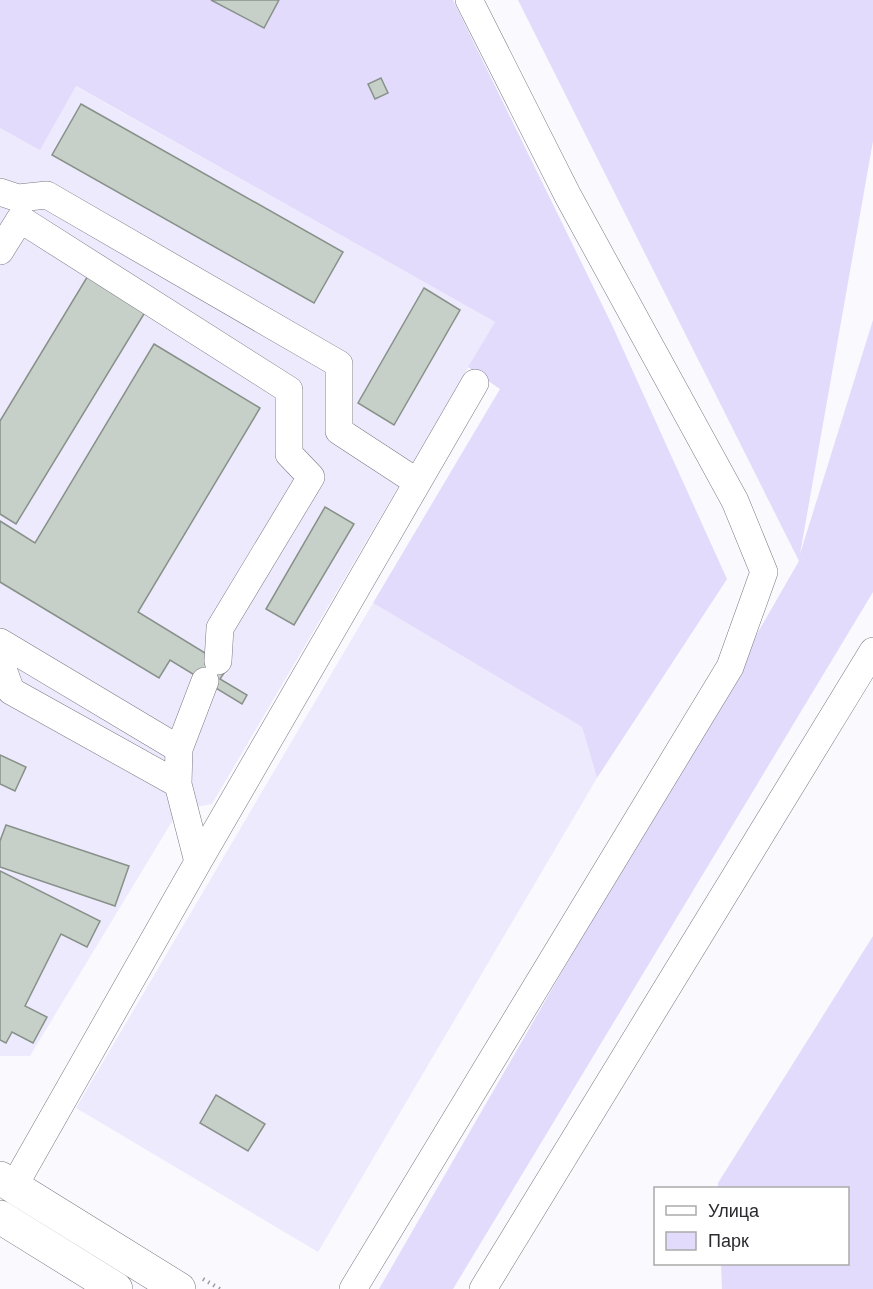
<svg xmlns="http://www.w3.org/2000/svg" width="873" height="1289" viewBox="0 0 873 1289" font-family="Barlow,sans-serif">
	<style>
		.built { fill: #eeeafd }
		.green { fill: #e2dbfc }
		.building { fill: #c6d0c8; stroke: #879189; stroke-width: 1.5 }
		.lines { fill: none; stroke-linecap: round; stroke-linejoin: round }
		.minor-casing { stroke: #7b7983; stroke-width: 28 }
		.major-casing { stroke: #7b7983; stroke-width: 34 }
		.path { stroke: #9d9ca1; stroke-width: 4; stroke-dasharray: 1.5 4.5; stroke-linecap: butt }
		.minor { stroke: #fff; stroke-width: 27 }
		.major { stroke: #fff; stroke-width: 33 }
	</style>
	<rect width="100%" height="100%" fill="#faf9fe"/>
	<path class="built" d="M 75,86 L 495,322 L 212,804 L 179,810 L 30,1056 L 0,1056 L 0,128 L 40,149 Z
		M 373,603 L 582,727 L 597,778 L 318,1252 L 76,1108 Z"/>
	<path class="green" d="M 0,0 L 453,0 L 612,325 L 727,579 L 597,778 L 582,727 L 373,603 L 500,389 L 468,367 L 495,322 L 76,86 L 40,150 L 0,128 Z
		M 518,0 L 873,0 L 873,141 L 800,554 L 873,320 L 873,592 L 453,1289 L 379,1289 L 799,561 Z
		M 873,936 L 873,1289 L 722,1289 L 721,1264 L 848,1264 L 848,1188 L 718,1188 L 718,1183 Z"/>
	<path class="building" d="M 211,0 L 279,0 L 264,28 Z
		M 381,78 L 388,93 L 375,99 L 368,84 Z
		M 81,104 L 343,252 L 314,303 L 52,155 Z
		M 89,274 L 147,309 L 16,524 L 0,514 L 0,421 Z
		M 424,288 L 460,310 L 394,425 L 358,403 Z
		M 154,344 L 260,408 L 138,612 L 228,667 L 220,679 L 247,695 L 242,704 L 170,660 L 159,678 L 0,582 L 0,521 L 35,543 Z
		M 325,507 L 354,524 L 294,625 L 266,609 Z
		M 0,755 L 26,767 L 15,791 L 0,784 Z
		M 6,825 L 129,866 L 115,906 L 0,867 L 0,841 Z
		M 0,871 L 100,921 L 87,947 L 61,934 L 25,1006 L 47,1017 L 33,1043 L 12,1032 L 6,1043 L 0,1040 Z
		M 216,1095 L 265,1124 L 248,1151 L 200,1123 Z"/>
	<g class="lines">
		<g class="minor-casing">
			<path id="minor" d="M 0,192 L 18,198 L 47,195 L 339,364 L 339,431 L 417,482
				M 0,251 L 20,219 L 289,390 L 289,454 L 311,477 L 220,628 L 218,661
				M 0,642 L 179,749
				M 0,661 L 11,691 L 178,784
				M 198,862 L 475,383
				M 14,1186 L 198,862 L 178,784 L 179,749 L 205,681
				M 353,1289 L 730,667 L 764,572 L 735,501 L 568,196 L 469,0
				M 483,1289 L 873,651"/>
		</g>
		<g class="major-casing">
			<path id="major" d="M 0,1178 L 179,1289
				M 0,1217 L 116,1289"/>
		</g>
		<path class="path" d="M 203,1279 L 220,1289"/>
		<use href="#minor" class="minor"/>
		<use href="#major" class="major"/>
	</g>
	<rect x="654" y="1187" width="195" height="78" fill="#ffffff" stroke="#aaaaab" stroke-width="1.5"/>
	<rect x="666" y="1206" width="30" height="9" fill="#ffffff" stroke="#aaaaab" stroke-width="1.5"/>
	<text x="708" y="1217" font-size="18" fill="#2b2a2e">Улица</text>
	<rect x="666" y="1232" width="30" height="18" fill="#e2dbfc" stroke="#aaaaab" stroke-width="1.5"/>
	<text x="708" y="1247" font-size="18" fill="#2b2a2e">Парк</text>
</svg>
